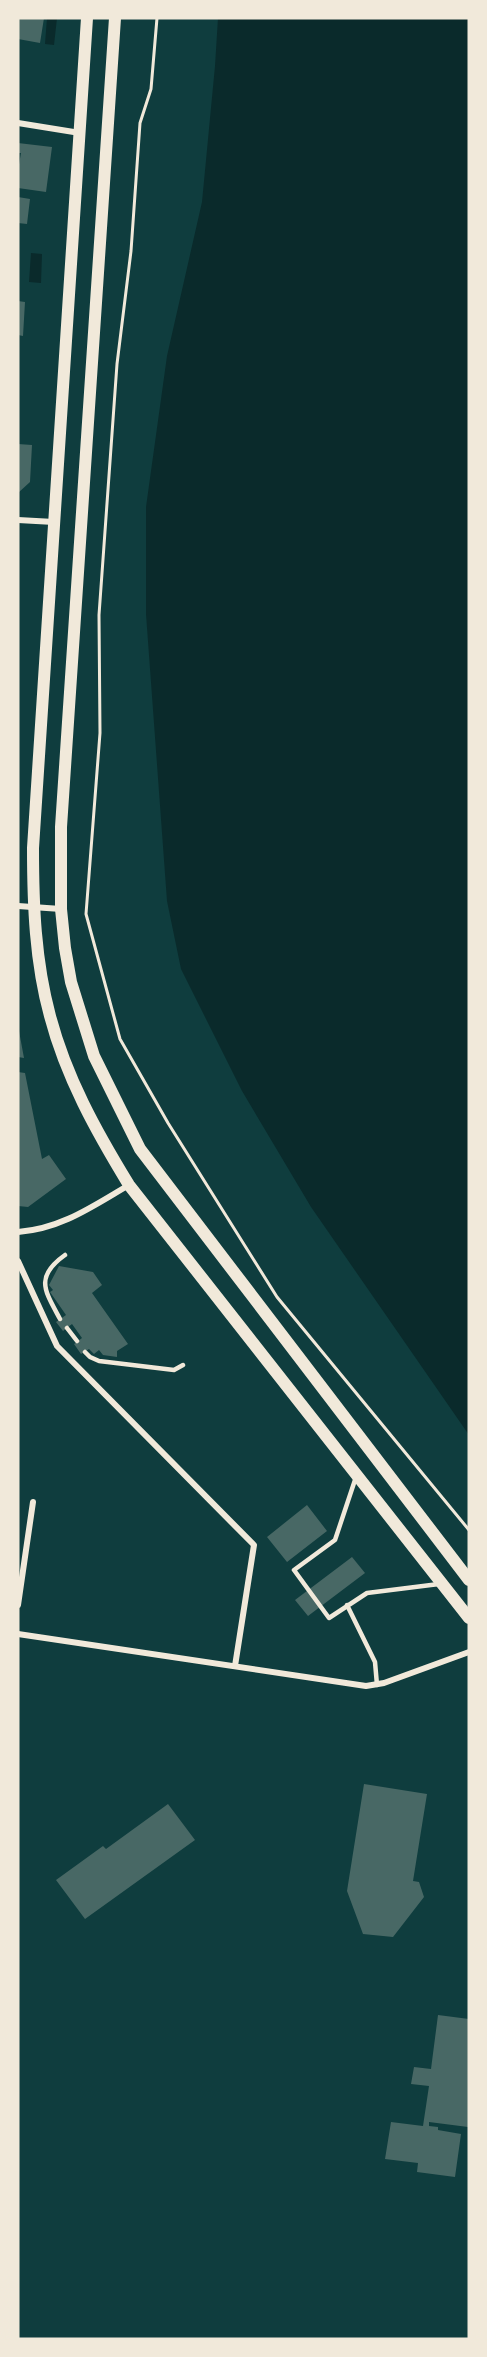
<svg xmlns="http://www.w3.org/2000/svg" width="487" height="2357" viewBox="0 0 487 2357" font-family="'Titillium Web',sans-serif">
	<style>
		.water { fill: #0a2a2b }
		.building { fill: #486865 }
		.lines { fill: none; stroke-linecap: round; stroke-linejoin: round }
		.path { stroke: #f1e9da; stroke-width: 3 }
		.service { stroke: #f1e9da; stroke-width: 4.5 }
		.minor { stroke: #f1e9da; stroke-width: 6 }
		.secondary { stroke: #f1e9da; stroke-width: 12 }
	</style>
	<rect width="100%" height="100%" fill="#0f3d3e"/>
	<path class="water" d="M 47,18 L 57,18 L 54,45 L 45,44 Z
		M 218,18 L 469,18 L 469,1435 L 311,1207 L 242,1091 L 181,969 L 167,901 L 146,614 L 146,507 L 167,356 L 202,202 L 215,66 Z
		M 31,253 L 42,254 L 41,283 L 29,282 Z"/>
	<path class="building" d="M 18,18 L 44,18 L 40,43 L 18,39 Z
		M 18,143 L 52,147 L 46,192 L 18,188 L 18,170 L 21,153 L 18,153 Z
		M 18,197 L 30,199 L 27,224 L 18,223 Z
		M 18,301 L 25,302 L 23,336 L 18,335 Z
		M 18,444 L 32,445 L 30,482 L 18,493 Z
		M 18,1031 L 19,1031 L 24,1058 L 18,1057 Z
		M 18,1072 L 25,1073 L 42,1159 L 49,1155 L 66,1179 L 28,1207 L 18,1206 Z
		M 59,1266 L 93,1272 L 102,1285 L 92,1293 L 128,1344 L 117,1351 L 117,1357 L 103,1355 L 99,1350 L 94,1354 L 89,1349 L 81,1354 L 74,1344 L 82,1338 L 72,1324 L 63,1331 L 56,1322 L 66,1315 L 50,1292 L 53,1290 L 49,1285 Z
		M 307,1505 L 327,1531 L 287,1562 L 267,1537 Z
		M 352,1557 L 365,1573 L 308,1616 L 295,1600 Z
		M 364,1784 L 427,1794 L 413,1881 L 419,1882 L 424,1897 L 393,1937 L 363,1934 L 347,1891 Z
		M 168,1804 L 195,1840 L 85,1919 L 56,1880 L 103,1846 L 106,1849 Z
		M 438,2015 L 469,2019 L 468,2127 L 429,2122 L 429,2126 L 438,2127 L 438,2130 L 461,2134 L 455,2177 L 417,2172 L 418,2163 L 385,2159 L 391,2122 L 423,2126 L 429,2086 L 411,2084 L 414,2067 L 431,2069 Z"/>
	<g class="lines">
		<path class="path" d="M 157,18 L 151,89 L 140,123 L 131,251 L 117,364 L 99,615 L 100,733 L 86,914 L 120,1039 L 168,1123 L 277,1297 L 469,1530"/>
		<path class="service" d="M 60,1319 C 45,1291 34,1277 65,1255
			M 67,1328 L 77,1341
			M 85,1352 L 90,1357 L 99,1361 L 174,1370 L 183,1365
			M 356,1477 L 335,1540 L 294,1570 L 329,1618 L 367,1593 L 439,1584
			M 347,1605 L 375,1662 L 377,1685"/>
		<path class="minor" d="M 18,123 L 80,133
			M 18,520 L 54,522
			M 18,906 L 61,909
			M 18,1232 C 61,1229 93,1206 129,1185
			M 18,1261 L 57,1346 L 254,1545 L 235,1666
			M 18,1605 L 33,1502
			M 18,1634 L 366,1686 L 384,1683 L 469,1652"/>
		<path class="secondary" d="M 87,18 L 33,848 C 33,904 35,961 50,1016 C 66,1077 96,1131 129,1185 L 469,1618
			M 115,18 L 61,827 L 61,909 L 65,948 L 71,982 L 94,1056 L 140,1149 L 469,1580"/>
	</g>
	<rect width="487" height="2357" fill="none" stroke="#f1e9da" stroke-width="39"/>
</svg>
